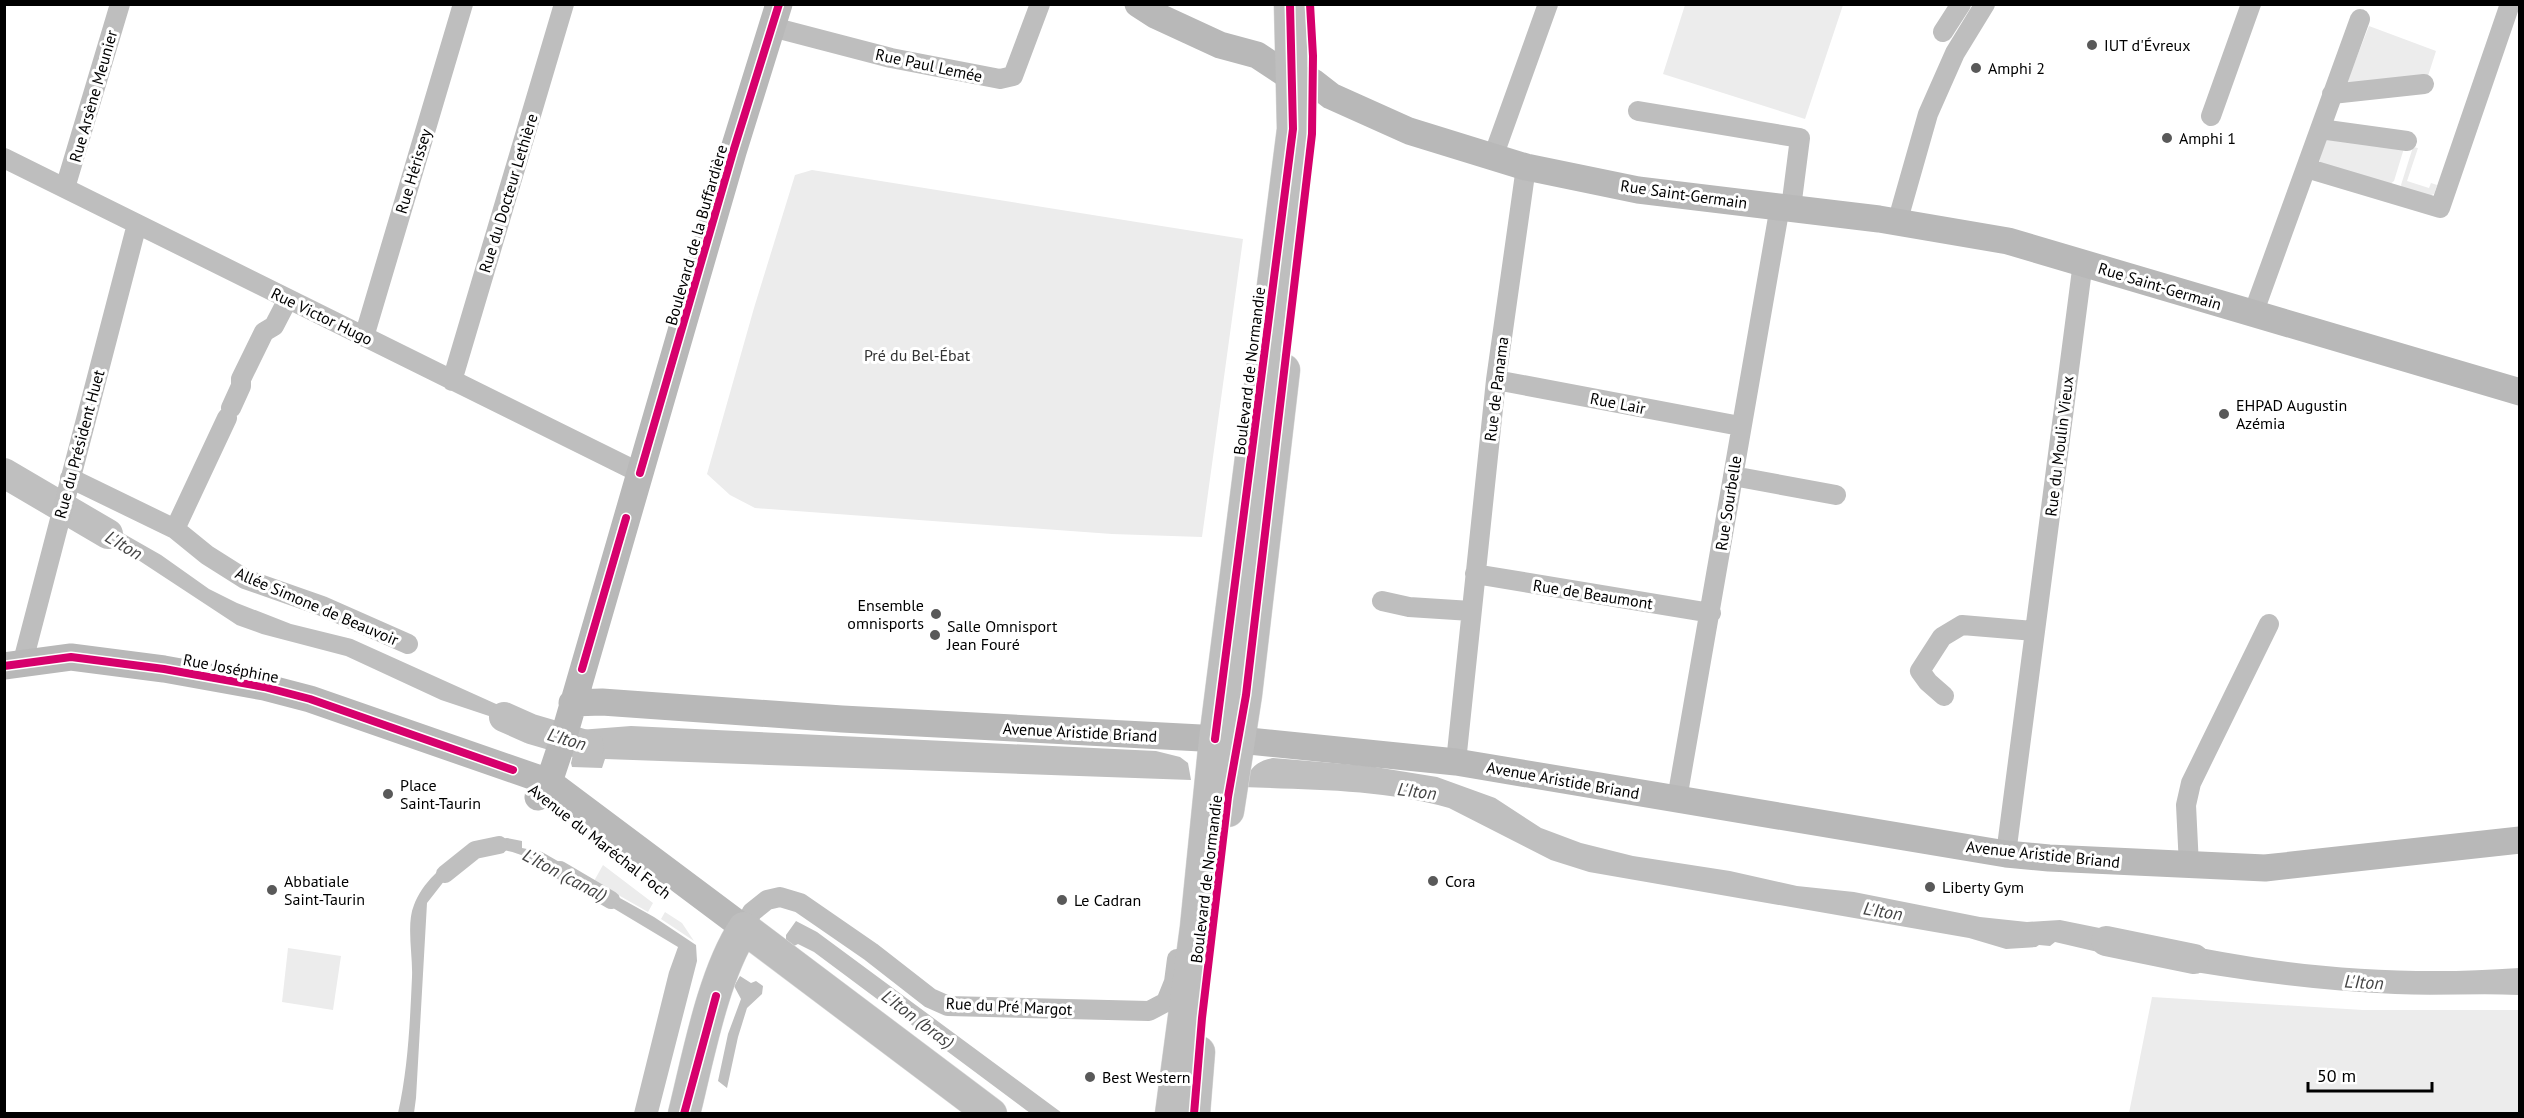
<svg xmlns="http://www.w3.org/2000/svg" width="2524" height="1118" viewBox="0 0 2524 1118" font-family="'PT Sans',sans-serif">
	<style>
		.green { fill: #ececec }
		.water { fill: #bfbfbf }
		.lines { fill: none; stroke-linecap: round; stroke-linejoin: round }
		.canal { stroke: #bfbfbf; stroke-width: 18 }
		.river { stroke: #bfbfbf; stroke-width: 30 }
		.primary-casing { stroke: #dbdbdb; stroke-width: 33 }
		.street { stroke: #bebebe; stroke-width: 20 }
		.secondary { stroke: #b8b8b8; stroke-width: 27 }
		.primary { stroke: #bebebe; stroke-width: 32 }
		.cycleway-casing { stroke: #fff; stroke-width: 11 }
		.cycleway { stroke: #d6006c; stroke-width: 8 }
		.poi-dot { fill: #595959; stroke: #fff; stroke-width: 2 }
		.labels { text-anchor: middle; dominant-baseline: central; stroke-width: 6; stroke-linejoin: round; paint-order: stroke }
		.poi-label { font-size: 16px; fill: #000; stroke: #fff; text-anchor: start }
		.street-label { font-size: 16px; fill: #000; stroke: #fff }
		.park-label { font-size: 16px; fill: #333; stroke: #fff }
		.water-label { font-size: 18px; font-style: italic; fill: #444; stroke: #fff }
	</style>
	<rect width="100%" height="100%" fill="#fff"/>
	<path class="green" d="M 1685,5 L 1843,5 L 1805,119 L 1663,74 Z
		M 2369,26 L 2436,51 L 2428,76 L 2349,86 L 2347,82 Z
		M 2328,135 L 2405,145 L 2394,181 L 2389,185 L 2321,163 L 2319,160 Z
		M 2413,147 L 2418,148 L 2407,181 L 2429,188 L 2431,183 L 2437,185 L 2434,194 L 2429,196 L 2402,188 L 2401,185 Z
		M 812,170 L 1243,239 L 1202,537 L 1112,534 L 755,508 L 730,495 L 707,474 L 754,308 L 795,175 Z
		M 603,865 L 653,903 L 648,912 L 594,881 Z
		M 665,912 L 682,923 L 694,941 L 661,919 Z
		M 288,948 L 341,956 L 333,1010 L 282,1002 Z
		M 2152,997 L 2363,1010 L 2519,1010 L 2519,1113 L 2129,1113 Z"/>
	<path class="water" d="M 5,463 L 54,492 L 49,510 L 5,482 Z
		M 75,506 L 161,555 L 209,589 L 237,603 L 291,624 L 352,639 L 543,725 L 539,739 L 504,721 L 441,700 L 346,656 L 262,634 L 237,625 L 123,550 L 71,521 Z
		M 631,726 L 1156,751 L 1180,757 L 1188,763 L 1191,780 L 605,759 L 602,768 L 572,767 L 571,763 L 579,730 Z
		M 1273,758 L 1369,766 L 1437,777 L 1495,798 L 1541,828 L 1581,843 L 1633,856 L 1730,871 L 1797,886 L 1854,892 L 1980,917 L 2027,922 L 2060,920 L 2149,938 L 2145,963 L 2055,942 L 2050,946 L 2039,945 L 2036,947 L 2006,949 L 1969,938 L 1589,872 L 1551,860 L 1449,808 C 1382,789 1311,790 1242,787 C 1249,771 1254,761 1273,758 Z
		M 507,838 L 522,841 L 522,848 L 542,852 L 582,875 L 577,886 C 554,873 527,853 502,850 C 492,849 484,854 476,858 L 474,843 L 484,843 L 484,841 Z
		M 463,851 L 465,866 L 445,880 L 427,903 L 416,1098 L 414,1113 L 398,1113 C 408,1069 410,1022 412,977 C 413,955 406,924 414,905 C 422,883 444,864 463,851 Z
		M 593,883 L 654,917 L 696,945 L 697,961 L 658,1113 L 634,1113 L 669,972 L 678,947 L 588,893 Z
		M 796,921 L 817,932 L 1062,1113 L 1030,1113 L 814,952 L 798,944 L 794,946 L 786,940 L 786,935 Z
		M 2157,939 C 2277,966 2397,977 2519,968 L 2519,995 C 2478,993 2437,996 2395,994 C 2314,991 2234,979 2153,965 Z
		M 740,976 L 751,983 L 756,981 L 763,986 L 762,994 L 747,1008 L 738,1037 L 727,1088 L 718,1081 L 728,1034 L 741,999 L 734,986 Z"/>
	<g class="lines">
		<path class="canal" d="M 560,870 L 611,900
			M 445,874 L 475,850 L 499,845"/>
		<path class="river" d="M 4,473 L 108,534
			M 504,717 L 531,729 L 589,746
			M 2106,941 L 2194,959"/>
		<g class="primary-casing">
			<path id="primary" d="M 1228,811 L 1246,695 L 1284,370
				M 684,1114 C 698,1058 713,975 744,928 L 991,1114
				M 1171,1114 L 1196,927 L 1215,739 L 1293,129 L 1290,4
				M 1194,1114 L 1199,1052"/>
		</g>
		<path class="street" d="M 772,27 L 891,58 L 1000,79 L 1013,76 L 1040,4
			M 1943,32 L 1961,4
			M 2332,94 L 2424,84
			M 1638,111 L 1800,138 L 1791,208
			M 2211,116 L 2251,4
			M 2320,129 L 2407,141
			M 1493,157 L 1548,4
			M 4,158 L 640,473
			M 2306,168 L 2440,208 L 2510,4
			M 65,188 L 120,4
			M 1897,223 L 1928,114 L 1955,53 L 1985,4
			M 2253,314 L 2360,19
			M 364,337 L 463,4
			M 1496,380 L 1740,426
			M 452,381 L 564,4
			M 231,408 L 241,386 L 241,379 L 264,332 L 274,326 L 288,299
			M 1733,476 L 1836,495
			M 70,478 L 175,529 L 207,555 L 245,579 L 322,606 L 408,644
			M 175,529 L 227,418
			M 1475,574 L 1711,613
			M 1382,601 L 1409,607 L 1471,611
			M 22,665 L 137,224
			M 1944,696 L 1928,682 L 1920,671 L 1942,637 L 1962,625 L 2035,631
			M 1456,762 L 1496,380 L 1526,167
			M 1677,799 L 1780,206
			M 2006,854 L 2083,262
			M 2189,866 L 2186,805 L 2191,783 L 2269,624
			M 744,928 L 752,912 L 767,900 L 780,897 L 800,903 L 871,952 L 930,998 L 948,1006 L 1149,1011 L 1166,1002 L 1174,982 L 1177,959"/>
		<path class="secondary" d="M 1138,4 L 1155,15 L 1220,45 L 1257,55 L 1292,78 L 1313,82 L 1331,96 L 1409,131 L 1526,167 L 1638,190 L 1879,219 L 2008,241 L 2520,392
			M 4,666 L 71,657 L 164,669 L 264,687 L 310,699 L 549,782 L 744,928
			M 572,703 L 602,702 L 842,719 L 1239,740 L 1456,762 L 2006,854 L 2049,858 L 2265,868 L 2520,840
			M 538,797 L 549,782 L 561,746 L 733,152 L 779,4"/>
		<use href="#primary" class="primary"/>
		<g class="cycleway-casing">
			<path id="cycleway" d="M 640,473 L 733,152 L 779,4
				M 4,666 L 71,657 L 164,669 L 264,687 L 310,699 L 513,770
				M 582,669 L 626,518
				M 1215,739 L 1293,129 L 1290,4
				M 684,1114 L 716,996
				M 1194,1114 L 1202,1018 L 1228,797 L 1246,695 L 1312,134 L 1313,56 L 1310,4"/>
		</g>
		<use href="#cycleway" class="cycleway"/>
	</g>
	<g class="poi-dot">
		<circle cx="2092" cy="45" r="6"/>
		<circle cx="1976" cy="68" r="6"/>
		<circle cx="2167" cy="138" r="6"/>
		<circle cx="2224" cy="414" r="6"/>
		<circle cx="936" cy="614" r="6"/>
		<circle cx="935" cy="635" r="6"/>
		<circle cx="388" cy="794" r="6"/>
		<circle cx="1433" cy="881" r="6"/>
		<circle cx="1930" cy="887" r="6"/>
		<circle cx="272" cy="890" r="6"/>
		<circle cx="1062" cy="900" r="6"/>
		<circle cx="1090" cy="1077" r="6"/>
	</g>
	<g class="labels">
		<g class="poi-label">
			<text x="2104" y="45">IUT d'Évreux</text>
			<text x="1988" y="68">Amphi 2</text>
			<text x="2179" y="138">Amphi 1</text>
			<text x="2236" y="405">EHPAD Augustin<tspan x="2236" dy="18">Azémia</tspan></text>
			<text x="924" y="605" text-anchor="end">Ensemble<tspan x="924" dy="18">omnisports</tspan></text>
			<text x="947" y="626">Salle Omnisport<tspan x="947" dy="18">Jean Fouré</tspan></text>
			<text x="400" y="785">Place<tspan x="400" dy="18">Saint-Taurin</tspan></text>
			<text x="284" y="881">Abbatiale<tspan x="284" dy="18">Saint-Taurin</tspan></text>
			<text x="1445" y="881">Cora</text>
			<text x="1942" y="887">Liberty Gym</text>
			<text x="1074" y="900">Le Cadran</text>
			<text x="1102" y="1077">Best Western</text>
		</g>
		<g class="street-label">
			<text transform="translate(929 65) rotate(12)">Rue Paul Lemée</text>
			<text transform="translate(93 96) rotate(-74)">Rue Arsène Meunier</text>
			<text transform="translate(413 171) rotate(-73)">Rue Hérissey</text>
			<text transform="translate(508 193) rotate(-73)">Rue du Docteur Lethière</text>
			<text transform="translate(1684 194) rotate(8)">Rue Saint-Germain</text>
			<text transform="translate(696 235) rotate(-74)">Boulevard de la Buffardière</text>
			<text transform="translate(2160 286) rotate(17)">Rue Saint-Germain</text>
			<text transform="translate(322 316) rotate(26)">Rue Victor Hugo</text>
			<text transform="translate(1249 371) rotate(-83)">Boulevard de Normandie</text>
			<text transform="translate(1496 389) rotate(-83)">Rue de Panama</text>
			<text transform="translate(1618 403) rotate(11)">Rue Lair</text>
			<text transform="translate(79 444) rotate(-75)">Rue du Président Huet</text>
			<text transform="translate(2059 446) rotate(-83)">Rue du Moulin Vieux</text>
			<text transform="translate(1728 503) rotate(-81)">Rue Sourbelle</text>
			<text transform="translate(1593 594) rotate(9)">Rue de Beaumont</text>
			<text transform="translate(317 606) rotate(23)">Allée Simone de Beauvoir</text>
			<text transform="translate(231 668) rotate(11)">Rue Joséphine</text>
			<text transform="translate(1080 732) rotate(3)">Avenue Aristide Briand</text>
			<text transform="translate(1563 780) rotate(10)">Avenue Aristide Briand</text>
			<text transform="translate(600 841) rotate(38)">Avenue du Maréchal Foch</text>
			<text transform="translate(2043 854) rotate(6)">Avenue Aristide Briand</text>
			<text transform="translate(1206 879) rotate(-83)">Boulevard de Normandie</text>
			<text transform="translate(1009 1006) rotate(3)">Rue du Pré Margot</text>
		</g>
		<g class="park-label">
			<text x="917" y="355">Pré du Bel-Ébat</text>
		</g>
		<g class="water-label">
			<text transform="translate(124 545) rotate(31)">L'Iton</text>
			<text transform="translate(567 739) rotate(16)">L'Iton</text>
			<text transform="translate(1417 791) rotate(7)">L'Iton</text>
			<text transform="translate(565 875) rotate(28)">L'Iton (canal)</text>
			<text transform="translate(1883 911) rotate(9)">L'Iton</text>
			<text transform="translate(2364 982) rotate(3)">L'Iton</text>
			<text transform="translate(918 1019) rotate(37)">L'Iton (bras)</text>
		</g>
	</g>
	<rect width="2524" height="1118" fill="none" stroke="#000000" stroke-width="12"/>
	<path d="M2308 1082v9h124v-9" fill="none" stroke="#000000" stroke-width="3"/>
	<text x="2317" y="1082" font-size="18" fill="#000000" stroke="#ffffff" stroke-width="4.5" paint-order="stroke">50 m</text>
</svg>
